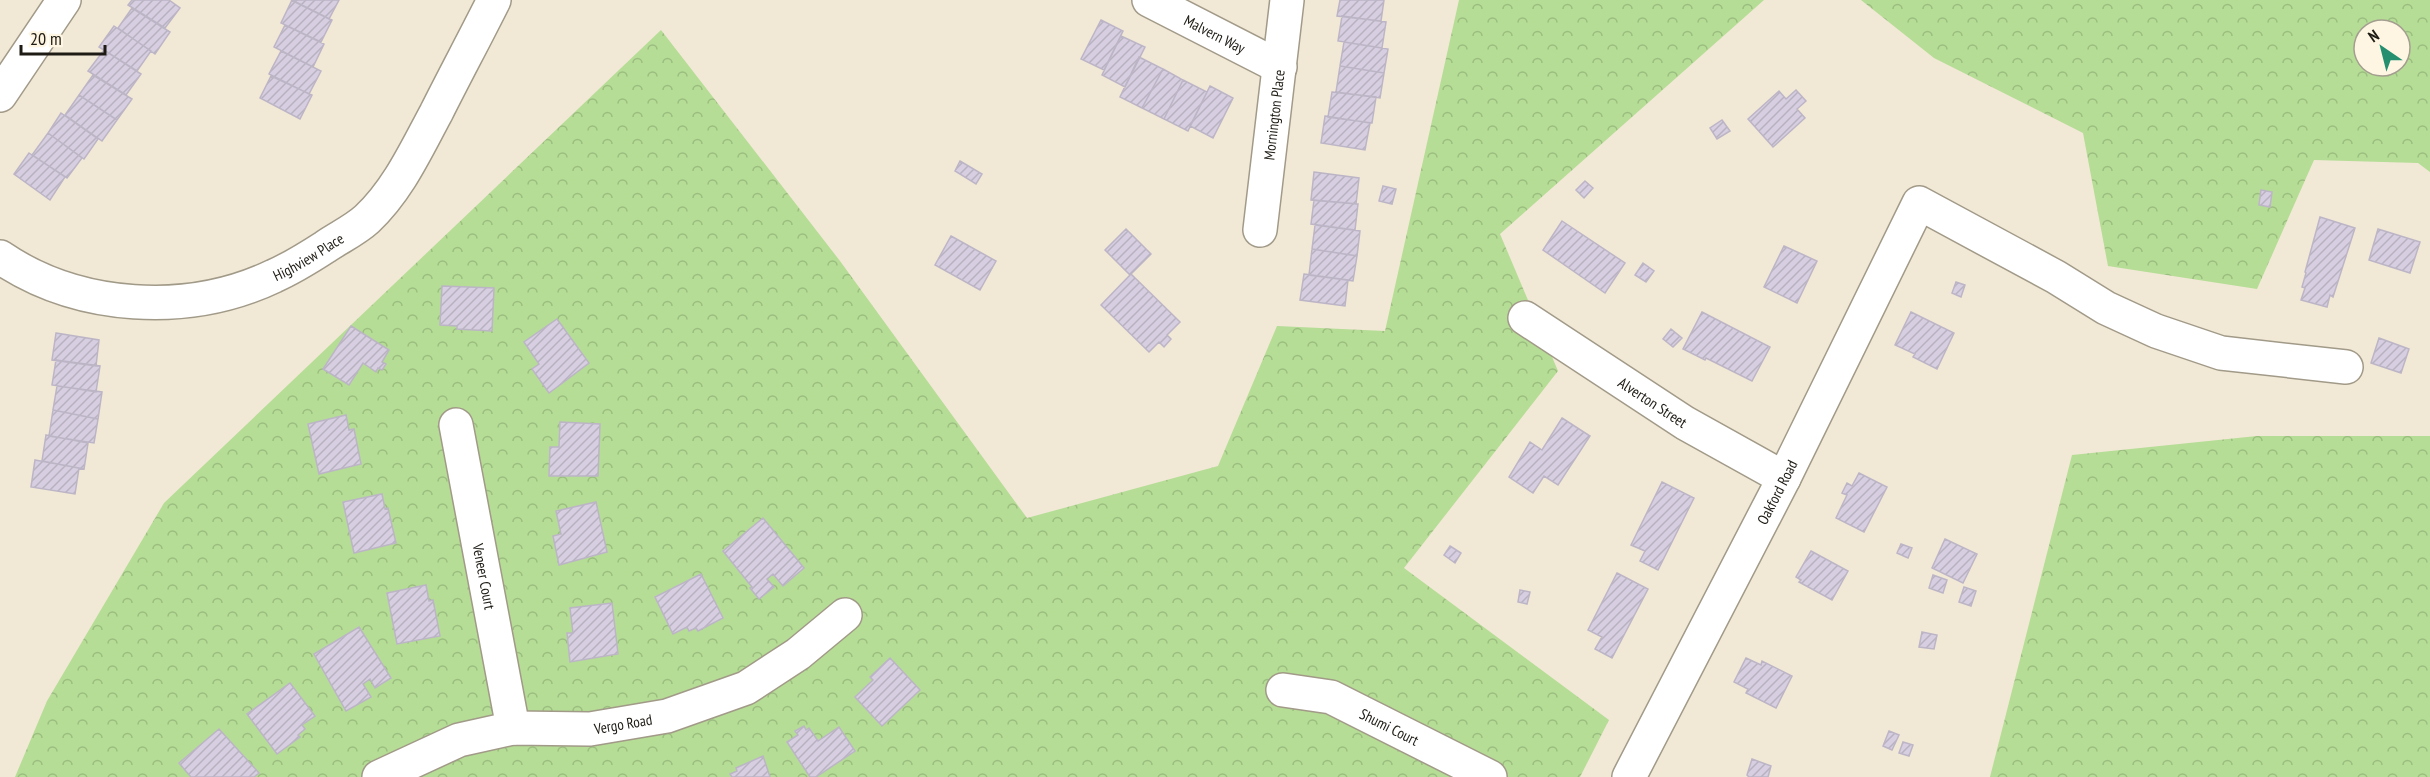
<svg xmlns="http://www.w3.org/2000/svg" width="2430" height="777" viewBox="0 0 2430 777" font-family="'PT Sans Narrow',sans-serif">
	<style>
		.forest { fill: url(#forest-crowns); fill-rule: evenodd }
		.building { fill: url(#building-hatch); stroke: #bcb5c6; stroke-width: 1.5 }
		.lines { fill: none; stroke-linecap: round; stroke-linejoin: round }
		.minor-casing { stroke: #a29a88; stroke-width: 36 }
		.minor { stroke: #fff; stroke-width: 33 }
		.labels { text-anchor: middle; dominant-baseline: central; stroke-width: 4.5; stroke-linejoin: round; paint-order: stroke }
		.street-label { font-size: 15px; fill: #1e1b14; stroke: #fef6e3 }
	</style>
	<defs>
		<pattern id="forest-crowns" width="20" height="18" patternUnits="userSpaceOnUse" patternTransform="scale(1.5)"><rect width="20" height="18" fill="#b5dd95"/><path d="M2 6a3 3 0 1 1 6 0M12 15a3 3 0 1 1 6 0" fill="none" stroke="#9bbd80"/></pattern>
		<pattern id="building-hatch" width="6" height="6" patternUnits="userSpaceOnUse" patternTransform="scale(1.5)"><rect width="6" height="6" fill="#d7cfe1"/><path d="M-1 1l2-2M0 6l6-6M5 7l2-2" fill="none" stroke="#b8b1c0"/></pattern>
	</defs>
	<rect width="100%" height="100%" fill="#f1e8d6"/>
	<path class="forest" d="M 1459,0 L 1764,0 L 1500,234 L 1558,371 L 1404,568 L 1609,720 L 1580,777 L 15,777 L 47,701 L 164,503 L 661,30 L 840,261 L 1027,518 L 1218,466 L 1277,326 L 1385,331 Z
		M 1861,0 L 2430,0 L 2430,172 L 2418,163 L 2314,160 L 2257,289 L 2108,266 L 2083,133 L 1934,58 ZM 2364,30 L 2400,30 L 2400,66 L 2364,66 Z
		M 2257,436 L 2430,436 L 2430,777 L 1990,777 L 2072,455 Z"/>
	<path class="building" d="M 132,0 L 169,0 L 180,8 L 165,28 L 128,5 Z
		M 291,0 L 339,0 L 329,19 Z
		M 292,0 L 332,20 L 321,42 L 281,23 Z
		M 1340,0 L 1384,0 L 1381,21 L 1337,16 Z
		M 132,8 L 170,32 L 155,54 L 118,28 Z
		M 1342,16 L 1386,22 L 1382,48 L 1338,41 Z
		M 1101,20 L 1123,31 L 1104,70 L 1081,59 Z
		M 285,25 L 324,44 L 313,67 L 274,47 Z
		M 114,26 L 151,51 L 137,71 L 99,47 Z
		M 1121,36 L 1145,47 L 1125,87 L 1102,75 Z
		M 1344,42 L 1388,49 L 1384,73 L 1340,66 Z
		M 104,50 L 141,74 L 126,95 L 88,71 Z
		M 281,51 L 321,71 L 309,94 L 269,74 Z
		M 1139,57 L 1163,69 L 1142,108 L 1120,97 Z
		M 1340,66 L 1384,73 L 1380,98 L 1336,92 Z
		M 1163,69 L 1183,80 L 1164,119 L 1142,108 Z
		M 93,75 L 132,99 L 117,120 L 79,95 Z
		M 271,76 L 312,95 L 300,119 L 260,98 Z
		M 1183,80 L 1207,92 L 1188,131 L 1164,119 Z
		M 1210,86 L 1233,98 L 1213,138 L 1190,126 Z
		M 1796,90 L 1806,101 L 1797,109 L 1805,118 L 1773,147 L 1748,119 L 1779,91 L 1786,99 Z
		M 1332,92 L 1376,97 L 1372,123 L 1328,117 Z
		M 79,95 L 117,120 L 102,141 L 65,115 Z
		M 61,113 L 98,139 L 84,159 L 48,133 Z
		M 1325,116 L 1370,123 L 1365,150 L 1321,143 Z
		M 1722,120 L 1730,131 L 1717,139 L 1710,128 Z
		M 48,133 L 82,158 L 67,178 L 32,155 Z
		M 29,153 L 65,177 L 50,200 L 14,174 Z
		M 960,161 L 982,174 L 976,184 L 955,171 Z
		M 1314,172 L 1359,178 L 1356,204 L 1311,200 Z
		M 1585,181 L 1593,188 L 1584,198 L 1576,190 Z
		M 1383,186 L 1396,189 L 1392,204 L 1379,201 Z
		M 2261,190 L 2272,192 L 2270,207 L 2259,205 Z
		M 1314,200 L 1358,204 L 1355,230 L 1311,224 Z
		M 2320,217 L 2355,228 L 2333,297 L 2330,295 L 2327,307 L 2301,300 L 2305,288 L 2302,287 L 2306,273 L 2305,272 Z
		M 1562,221 L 1625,263 L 1605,293 L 1543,250 Z
		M 1315,225 L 1360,231 L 1357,256 L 1312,249 Z
		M 1126,229 L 1151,254 L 1131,274 L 1180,322 L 1167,335 L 1171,339 L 1164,347 L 1159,342 L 1149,352 L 1101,305 L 1130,275 L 1105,250 Z
		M 2378,229 L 2420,242 L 2410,273 L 2369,260 Z
		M 951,236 L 996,261 L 980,290 L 935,265 Z
		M 1784,246 L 1817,261 L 1797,303 L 1764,287 Z
		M 1312,249 L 1357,256 L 1353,281 L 1309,275 Z
		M 1643,263 L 1654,271 L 1646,282 L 1635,275 Z
		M 1304,274 L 1348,280 L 1345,306 L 1300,300 Z
		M 1956,282 L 1965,285 L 1961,297 L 1952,293 Z
		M 442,286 L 494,288 L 492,331 L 457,329 L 457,326 L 440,325 Z
		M 1702,312 L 1770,347 L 1752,381 L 1706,358 L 1705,360 L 1683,349 Z
		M 1911,312 L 1954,333 L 1937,369 L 1913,357 L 1915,354 L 1895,345 Z
		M 557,319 L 589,363 L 549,393 L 532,369 L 539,364 L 524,342 Z
		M 351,326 L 389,350 L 382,362 L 386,364 L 382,370 L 378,368 L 376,372 L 363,363 L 349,385 L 323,369 Z
		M 1671,329 L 1682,338 L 1673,347 L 1663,339 Z
		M 56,333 L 99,340 L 96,366 L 52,360 Z
		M 2379,338 L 2409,349 L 2401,373 L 2371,363 Z
		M 56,360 L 100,366 L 96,392 L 52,385 Z
		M 57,386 L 102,392 L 98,419 L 53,410 Z
		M 53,410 L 98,419 L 94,443 L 49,436 Z
		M 346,415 L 349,430 L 354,429 L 361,464 L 319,474 L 308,424 Z
		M 1562,418 L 1590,436 L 1558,485 L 1544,476 L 1533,493 L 1509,477 L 1530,442 L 1542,450 Z
		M 560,422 L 600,424 L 598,476 L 549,476 L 550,447 L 559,447 Z
		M 46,435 L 88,443 L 84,469 L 42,461 Z
		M 35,460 L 79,468 L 75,494 L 31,487 Z
		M 1859,473 L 1887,487 L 1864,532 L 1836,518 L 1847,495 L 1842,493 L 1847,483 L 1852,486 Z
		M 1662,482 L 1694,498 L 1658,570 L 1640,561 L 1645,551 L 1631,545 Z
		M 382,494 L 385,509 L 388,508 L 396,543 L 354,553 L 343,502 Z
		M 596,502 L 607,552 L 559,565 L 553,536 L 561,534 L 556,511 Z
		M 763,518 L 804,568 L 783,586 L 773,574 L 767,579 L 774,587 L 759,599 L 750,588 L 752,587 L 723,551 Z
		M 1945,539 L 1977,554 L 1963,583 L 1932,568 Z
		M 1901,544 L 1912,548 L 1908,558 L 1897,553 Z
		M 1450,546 L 1461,553 L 1455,563 L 1444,555 Z
		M 1811,551 L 1848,571 L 1832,600 L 1799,582 L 1801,580 L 1796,577 Z
		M 1617,573 L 1648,589 L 1612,658 L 1595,649 L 1602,637 L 1588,630 Z
		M 701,574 L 723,618 L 698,631 L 696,628 L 689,631 L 687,627 L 673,634 L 655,597 Z
		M 1933,575 L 1947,580 L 1943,593 L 1929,588 Z
		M 426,585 L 429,601 L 433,600 L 440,636 L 397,644 L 387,593 Z
		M 1964,587 L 1976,591 L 1971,606 L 1959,602 Z
		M 1520,590 L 1530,592 L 1527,604 L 1518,602 Z
		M 612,603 L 618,654 L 570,662 L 567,633 L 573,633 L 570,608 Z
		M 359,627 L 391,678 L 375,688 L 370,679 L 363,684 L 371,697 L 346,711 L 314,654 Z
		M 1922,632 L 1937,635 L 1934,649 L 1919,647 Z
		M 890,658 L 920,690 L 882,726 L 855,697 L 873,680 L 870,677 Z
		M 1746,658 L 1761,665 L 1762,661 L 1792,676 L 1776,708 L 1746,693 L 1748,689 L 1734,682 Z
		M 290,683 L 315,716 L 302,725 L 305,729 L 298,735 L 300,737 L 277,754 L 247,714 Z
		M 804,726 L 806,730 L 809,728 L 818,741 L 839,727 L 855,751 L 816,777 L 810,777 L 787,742 L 798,735 L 795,731 Z
		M 219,729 L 259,773 L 254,777 L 191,777 L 179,763 Z
		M 1889,731 L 1899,735 L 1892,750 L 1883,746 Z
		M 1903,742 L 1913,745 L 1909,756 L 1899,753 Z
		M 763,756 L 770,777 L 732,777 L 730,774 L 737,771 L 736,768 Z
		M 1752,759 L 1771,766 L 1768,777 L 1749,777 L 1747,775 Z"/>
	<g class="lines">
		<g class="minor-casing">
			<g id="minor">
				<path id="s1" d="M 1149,0 L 1280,67"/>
				<path d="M 0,95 L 64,0"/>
				<path id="s2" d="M 1260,230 L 1287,0"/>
				<path id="s3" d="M 0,257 C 78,310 188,317 274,276 C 292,268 308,258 325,247 C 338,238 355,230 367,219 C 398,190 416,150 436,113 C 455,75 475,38 494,0"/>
				<path id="s4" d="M 1525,318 L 1685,423 L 1784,478"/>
				<path id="s5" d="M 456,425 L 513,728"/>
				<path id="s6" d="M 1283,690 L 1331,697 L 1490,777"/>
				<path id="s7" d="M 379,777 L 459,740 L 513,728 L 590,729 L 667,716 L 746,688 L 798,654 L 845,615"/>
				<path id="s8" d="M 1629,777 L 1784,478 L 1919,203 L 2056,277 L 2106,308 L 2156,331 L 2221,353 L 2346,367"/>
			</g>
		</g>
		<use href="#minor" class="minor"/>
	</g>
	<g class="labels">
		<g class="street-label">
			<text stroke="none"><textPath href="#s1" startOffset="74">Malvern Way</textPath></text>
			<text stroke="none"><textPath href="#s2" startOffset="116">Mornington Place</textPath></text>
			<text stroke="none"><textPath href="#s3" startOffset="326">Highview Place</textPath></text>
			<text stroke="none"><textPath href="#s4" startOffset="153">Alverton Street</textPath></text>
			<text stroke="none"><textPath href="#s8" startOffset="321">Oakford Road</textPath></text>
			<text stroke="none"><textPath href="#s5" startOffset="154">Veneer Court</textPath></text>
			<text stroke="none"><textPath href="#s7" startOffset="254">Vergo Road</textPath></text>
			<text stroke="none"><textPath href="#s6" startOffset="114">Shumi Court</textPath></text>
		</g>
	</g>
	<g transform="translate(2382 48) rotate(325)"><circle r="28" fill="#fef6e3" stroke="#a49e90" stroke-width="1.5"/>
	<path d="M0-4.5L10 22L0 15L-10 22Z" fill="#249070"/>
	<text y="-9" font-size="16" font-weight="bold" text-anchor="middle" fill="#1e1b14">N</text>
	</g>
	<path d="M21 45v9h84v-9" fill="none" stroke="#1e1b14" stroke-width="3"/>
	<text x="30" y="45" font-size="18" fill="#1e1b14" stroke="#fef6e3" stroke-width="4.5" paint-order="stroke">20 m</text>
</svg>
